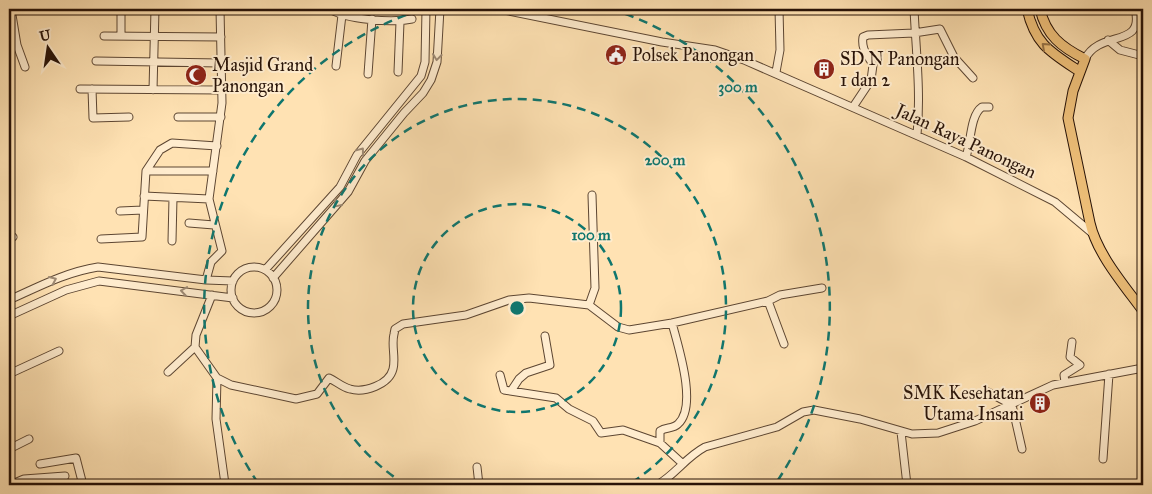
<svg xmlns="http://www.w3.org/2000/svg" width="1152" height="494" viewBox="0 0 1152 494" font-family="'IM FELL Great Primer',serif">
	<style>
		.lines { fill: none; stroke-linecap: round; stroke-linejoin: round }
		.minor-casing { stroke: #5d4632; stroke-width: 9 }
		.major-casing { stroke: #271207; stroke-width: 11 }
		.minor { stroke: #ffecce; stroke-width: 7 }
		.major { stroke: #f0c17a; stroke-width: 9 }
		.oneway { stroke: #967246 }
		.oneway2 { stroke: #9e8a74 }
		.ring { fill: none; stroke: #0f766e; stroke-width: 2.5; stroke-dasharray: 9 6 }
		.labels { text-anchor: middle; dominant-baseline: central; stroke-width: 4; stroke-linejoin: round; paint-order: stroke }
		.poi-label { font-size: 18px; fill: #271207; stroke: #ffecce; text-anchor: start }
		.street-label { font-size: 18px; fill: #271207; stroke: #ffecce }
		.centre { fill: #0f766e; stroke: #ffecce; stroke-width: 2.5 }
		.ring-label { font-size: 15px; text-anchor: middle; font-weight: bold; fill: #0f766e; stroke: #ffecce; stroke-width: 4; stroke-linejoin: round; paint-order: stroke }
	</style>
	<rect width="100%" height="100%" fill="#ffe2b3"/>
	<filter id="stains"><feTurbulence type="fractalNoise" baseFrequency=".004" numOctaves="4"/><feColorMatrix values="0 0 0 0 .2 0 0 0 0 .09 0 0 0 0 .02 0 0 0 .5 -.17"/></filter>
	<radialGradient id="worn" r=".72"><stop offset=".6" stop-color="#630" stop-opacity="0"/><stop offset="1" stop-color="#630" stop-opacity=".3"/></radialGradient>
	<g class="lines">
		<g class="minor-casing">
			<path id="minor" d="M 11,9 L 17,45 L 25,67
				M 121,9 L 121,35
				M 330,9 C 347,20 392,23 412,19
				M 499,9 L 662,42 L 715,50 L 744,60 L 966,157 L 1055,202 L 1092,233
				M 914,9 C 916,51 921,93 917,135
				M 104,36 L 221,37
				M 1108,40 L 1120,50 L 1143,56
				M 1085,59 C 1100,29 1145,49 1135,9
				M 96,61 L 220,63
				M 336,66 L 342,15
				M 398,72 L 400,22
				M 776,72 L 780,50 L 779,9
				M 368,74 L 372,19
				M 80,89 L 222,90
				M 92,89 L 93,118 L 129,117
				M 153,90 L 155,9
				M 853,107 L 871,80 L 873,65 C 868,55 861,50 863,37 L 868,35 L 914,33 L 940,29 L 954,57 L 973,78
				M 178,117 L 221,117
				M 966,157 C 971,143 970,115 982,107 L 989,107
				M 146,171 L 213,171
				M 144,196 L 209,199
				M 120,211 L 143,210
				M 189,223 L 214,225
				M 9,239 L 13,237
				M 101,239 L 142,237 L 146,171 L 160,150 L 172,143 L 217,146
				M 172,241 L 173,198
				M231 290a23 23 0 1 1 46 0a23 23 0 1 1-46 0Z
				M 265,270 L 340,187 L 357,155 L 421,76 L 425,62 L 426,9
				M 273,278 L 348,192 L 365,161 L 404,113 L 423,93 L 431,80 L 437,62 L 440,9
				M 206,280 L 211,262 L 222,251 L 209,199 L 222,103 L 220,9
				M 212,295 L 196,335 L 195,347 L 217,378 L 231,385 L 296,399 L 317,394 L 329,378 C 336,381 342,387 350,389 C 364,393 389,385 393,369 C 396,358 391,345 394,334 L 395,329 L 403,324 L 466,315 L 509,300 L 529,298 L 589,305 L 618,327 L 629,330 L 672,323 L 768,301
				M 9,300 C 38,287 66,272 98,267 L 206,280 L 233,281
				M 589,305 L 595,288 L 592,195
				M 9,316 L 66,290 L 99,281 L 233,298
				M 784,344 L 768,301 L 780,295 L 822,288
				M 168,372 L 195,347
				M 9,374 L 59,351
				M 500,375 L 504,390 L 556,398 L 569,409 L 593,421 L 601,433 L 623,430 L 660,443 L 683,464
				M 217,378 L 216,419 L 225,484
				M 1065,382 L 1064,375 L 1080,365 L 1070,357 L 1072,342
				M 511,391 L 519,379 L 526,373 L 550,365 L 545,336
				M 988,392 L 1012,405 L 1022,449
				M 901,432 L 907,485
				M 660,443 L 660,431 C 666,427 673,429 678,424 C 698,406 678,346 672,323
				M 9,449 L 29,439
				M 1103,459 L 1109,374
				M 40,464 L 76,458 L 83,485
				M 477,467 L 479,485
				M 10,485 L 24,479 L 65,476
				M 220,485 L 266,485
				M 657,485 C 675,475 686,457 705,447 L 777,427 L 803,412 L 814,410 L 860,419 L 912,434 L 938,433 L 975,421 L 1053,385 L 1143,368"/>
		</g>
		<g class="major-casing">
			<path id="major" d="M 1027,9 C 1035,44 1050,52 1079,71
				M 1040,9 C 1046,35 1061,47 1085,59 L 1073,91 L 1068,118 L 1090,223 C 1097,254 1124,285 1143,311"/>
		</g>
		<use href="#minor" class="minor"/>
		<use href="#major" class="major"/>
	</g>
	<defs><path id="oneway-chevron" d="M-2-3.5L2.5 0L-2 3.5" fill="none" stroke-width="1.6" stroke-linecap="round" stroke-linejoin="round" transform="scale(1.25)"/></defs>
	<use class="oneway" href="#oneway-chevron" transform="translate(1045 46) rotate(-138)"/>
	<g class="oneway2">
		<use href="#oneway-chevron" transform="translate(437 57) rotate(97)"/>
		<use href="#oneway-chevron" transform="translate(361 151) rotate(-53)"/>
		<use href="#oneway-chevron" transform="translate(337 204) rotate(131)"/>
		<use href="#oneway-chevron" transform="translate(53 280) rotate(-24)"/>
		<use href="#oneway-chevron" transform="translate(184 291) rotate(-172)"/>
	</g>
	<g class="ring">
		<circle cx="517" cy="308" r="104"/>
		<path d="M406 485A209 209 0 1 1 628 485"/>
		<path d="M258 483A313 313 0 0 1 423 9M611 9A313 313 0 0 1 776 483"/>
	</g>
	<defs>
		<g id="civic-disc" transform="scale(1.125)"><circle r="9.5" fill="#8f2418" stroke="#ffecce"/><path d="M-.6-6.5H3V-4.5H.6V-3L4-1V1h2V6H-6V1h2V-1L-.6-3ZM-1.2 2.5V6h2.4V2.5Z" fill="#fff"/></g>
		<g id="building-disc" transform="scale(1.125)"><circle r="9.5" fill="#8f2418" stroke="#ffecce"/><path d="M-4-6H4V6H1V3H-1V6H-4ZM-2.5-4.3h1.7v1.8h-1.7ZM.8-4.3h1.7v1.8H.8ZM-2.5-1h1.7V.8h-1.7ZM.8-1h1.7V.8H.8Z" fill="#fff"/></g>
		<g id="mosque-disc" transform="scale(1.125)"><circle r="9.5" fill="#8f2418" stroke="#ffecce"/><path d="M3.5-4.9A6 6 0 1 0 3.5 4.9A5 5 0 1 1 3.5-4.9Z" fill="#fff"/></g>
	</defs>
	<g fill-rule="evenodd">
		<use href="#civic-disc" x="616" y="55"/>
		<use href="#building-disc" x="824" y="69"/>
		<use href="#mosque-disc" x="196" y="75"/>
		<use href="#building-disc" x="1040" y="403"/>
	</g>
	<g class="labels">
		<g class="poi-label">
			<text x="632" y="55">Polsek Panongan</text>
			<text x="840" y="59">SD N Panongan<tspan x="840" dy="21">1 dan 2</tspan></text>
			<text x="212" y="65">Masjid Grand<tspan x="212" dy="21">Panongan</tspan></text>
			<text x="1024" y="393" text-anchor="end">SMK Kesehatan<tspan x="1024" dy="21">Utama Insani</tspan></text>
		</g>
		<g class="street-label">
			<text transform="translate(966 141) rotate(25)">Jalan Raya Panongan</text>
		</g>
	</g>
	<circle cx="517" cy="308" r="8" class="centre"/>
	<g class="ring-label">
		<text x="738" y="92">300 m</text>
		<text x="665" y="165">200 m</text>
		<text x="591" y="240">100 m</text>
	</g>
	<rect width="1152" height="494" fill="none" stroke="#ffe2b3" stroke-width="30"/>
	<rect x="10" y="10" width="1132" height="474" fill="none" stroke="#271207" stroke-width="2.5"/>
	<rect x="15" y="15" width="1122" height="464" fill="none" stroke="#271207"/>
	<g transform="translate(48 48) rotate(347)" stroke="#ffecce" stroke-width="4" paint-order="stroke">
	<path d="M0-4L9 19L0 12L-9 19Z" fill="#271207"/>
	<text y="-8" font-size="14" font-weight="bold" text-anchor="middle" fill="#271207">U</text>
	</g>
	<rect width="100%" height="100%" filter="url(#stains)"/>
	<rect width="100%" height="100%" fill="url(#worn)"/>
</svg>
